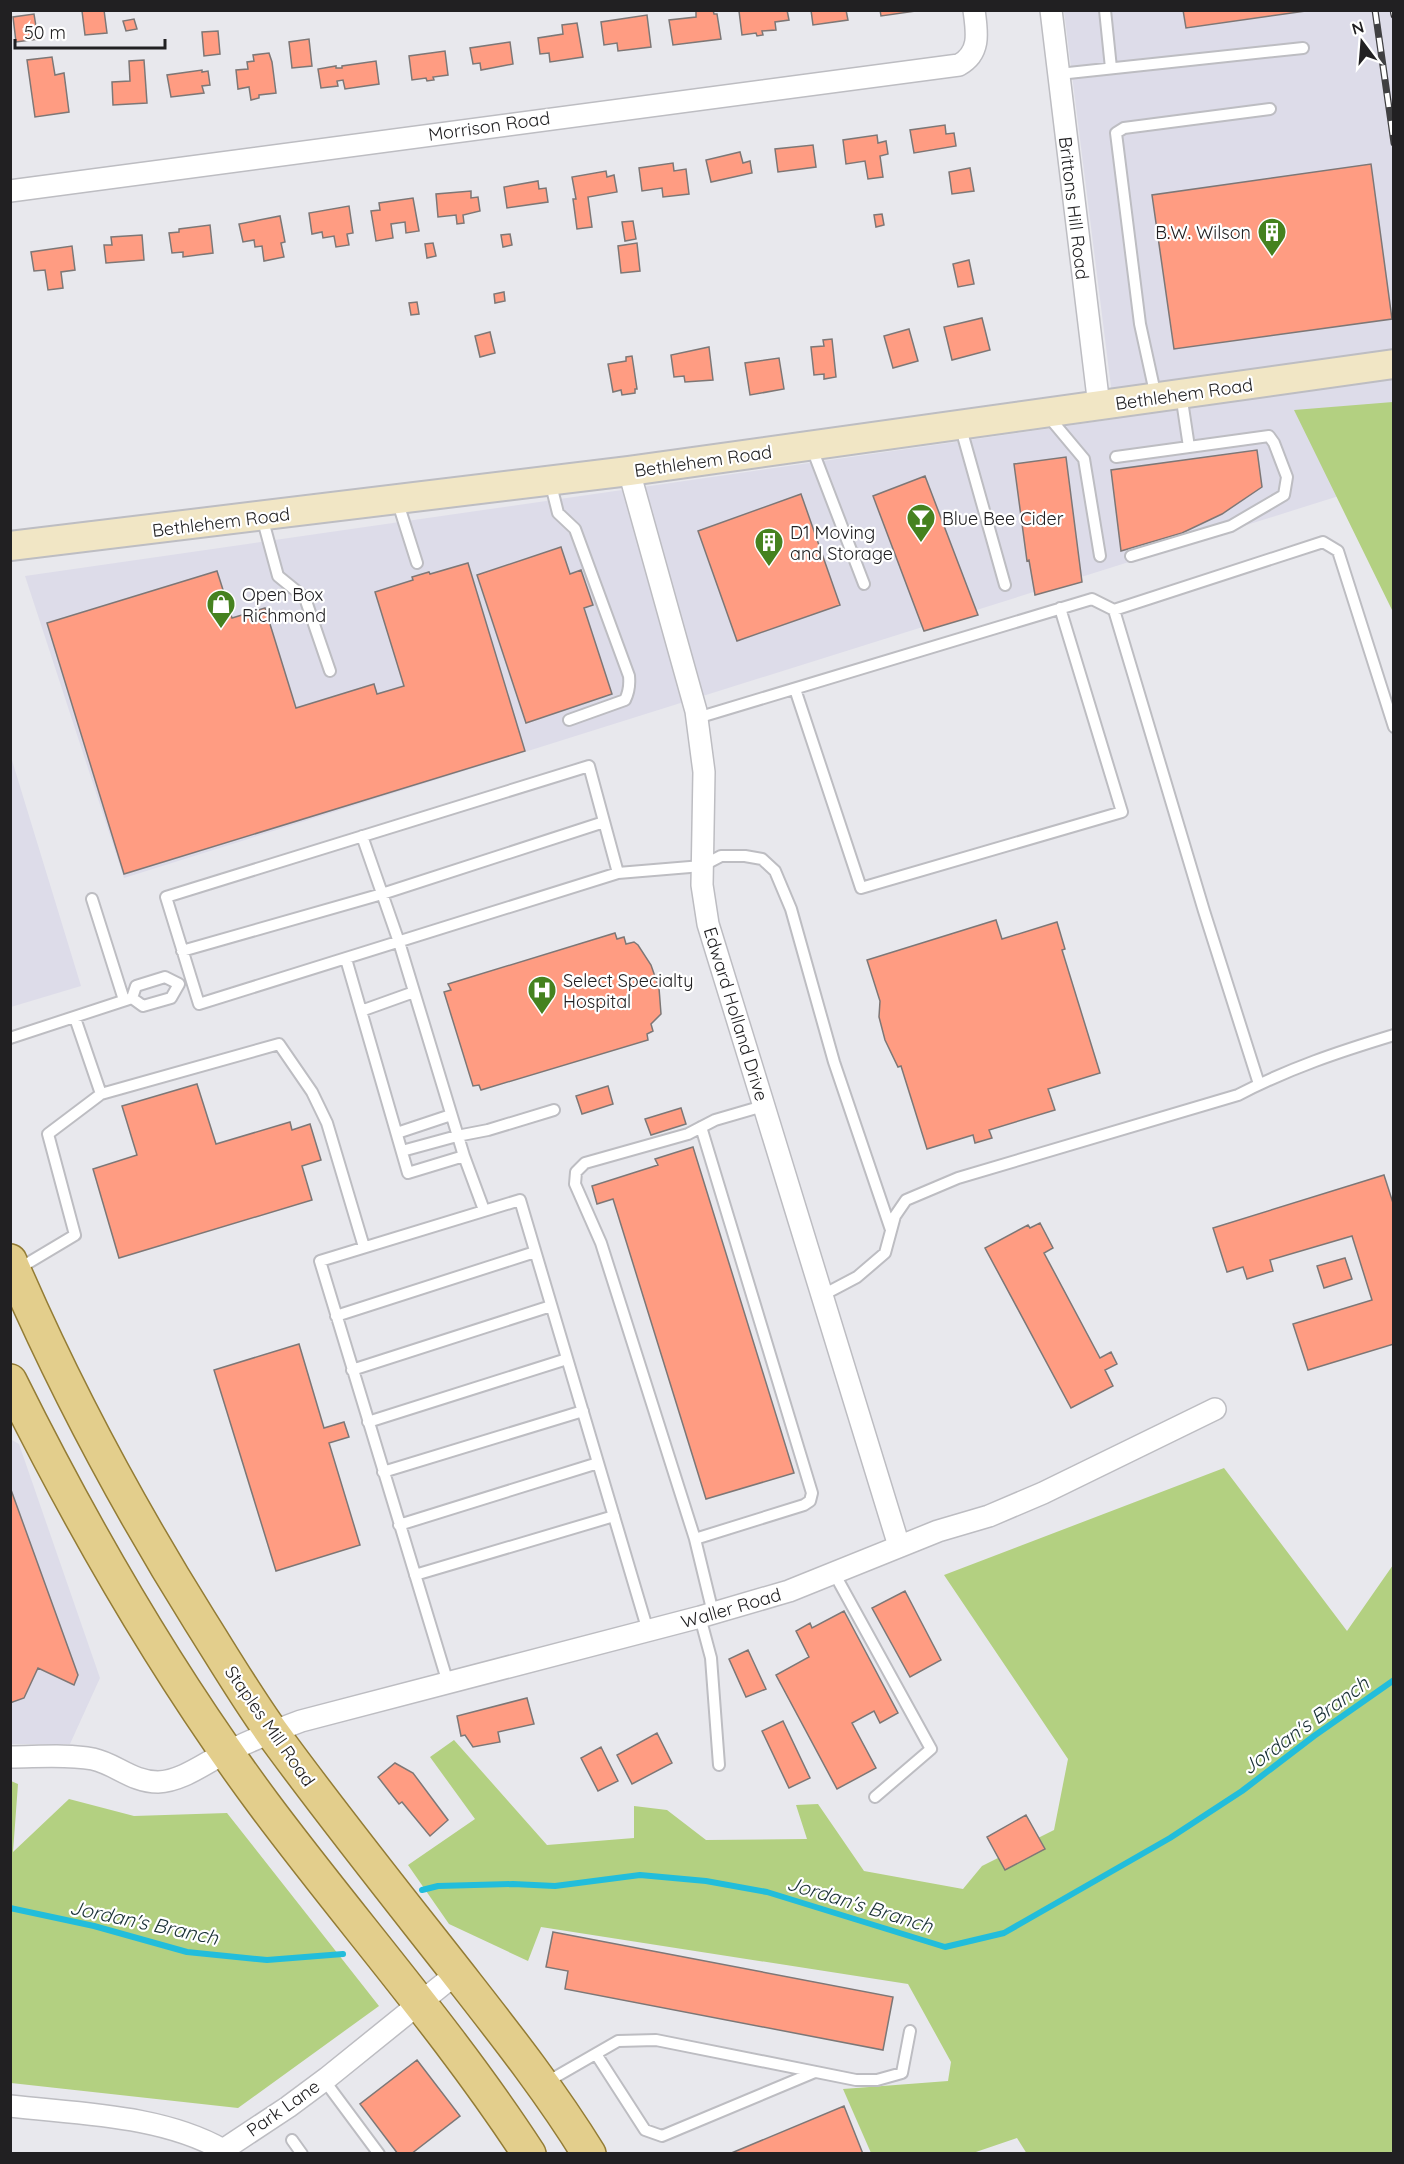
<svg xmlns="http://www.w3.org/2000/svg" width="1404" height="2164" viewBox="0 0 1404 2164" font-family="Quicksand,sans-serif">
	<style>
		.built { fill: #dddce9 }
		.green { fill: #b3d081 }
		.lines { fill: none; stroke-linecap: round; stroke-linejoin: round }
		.stream { stroke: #22bddb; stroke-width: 6 }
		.building { fill: #ff9c82; stroke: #7d7776; stroke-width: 1.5 }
		.lane-casing { stroke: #bdbdc2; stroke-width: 14 }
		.street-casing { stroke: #bdbdc2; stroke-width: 24 }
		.secondary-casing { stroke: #bdbdc2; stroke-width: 32 }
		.primary-casing { stroke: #937c35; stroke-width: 36 }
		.lane { stroke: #fff; stroke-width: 10 }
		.street { stroke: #fff; stroke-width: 21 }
		.secondary { stroke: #f1e6c5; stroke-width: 28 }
		.primary { stroke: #e3ce8c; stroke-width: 33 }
		.rail-casing { stroke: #404042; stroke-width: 7 }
		.rail { stroke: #fff; stroke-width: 4.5; stroke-dasharray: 14; stroke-linecap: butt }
		.labels { text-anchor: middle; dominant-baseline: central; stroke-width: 4.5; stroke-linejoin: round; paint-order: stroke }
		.street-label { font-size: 18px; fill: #212022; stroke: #fff }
		.poi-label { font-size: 18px; fill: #212022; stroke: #fff; text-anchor: start }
		.water-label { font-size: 20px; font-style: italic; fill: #193036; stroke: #fff }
	</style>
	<rect width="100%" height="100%" fill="#e8e8ed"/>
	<path class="built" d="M 1064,11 L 1393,11 L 1393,589 L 1342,495 L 124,878 L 25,576 L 1115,419 Z
		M 11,757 L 81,986 L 11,1007 L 10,1007 Z
		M 10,1439 L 19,1444 L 100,1678 L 70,1744 L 11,1744 Z"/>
	<path class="green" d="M 1393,402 L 1394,402 L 1393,612 L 1294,410 Z
		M 1224,1468 L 1347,1631 L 1393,1565 L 1393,2153 L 1027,2154 L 1017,2138 L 973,2153 L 871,2153 L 843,2089 L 948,2081 L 951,2062 L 908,1984 L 541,1927 L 528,1961 L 449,1924 L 408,1865 L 475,1819 L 430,1757 L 454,1740 L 547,1845 L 634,1838 L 634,1806 L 667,1810 L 706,1840 L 807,1839 L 796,1805 L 818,1804 L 864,1871 L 963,1889 L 982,1866 L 1054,1830 L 1068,1759 L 944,1575 Z
		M 11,1781 L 18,1784 L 13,1852 L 69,1799 L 134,1816 L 227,1813 L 379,2006 L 238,2108 L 11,2083 Z"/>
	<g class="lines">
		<path class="stream" d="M 422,1890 L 438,1886 L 513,1884 L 555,1886 L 640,1875 L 706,1881 L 767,1892 L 945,1947 L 1004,1933 L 1170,1838 L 1242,1791 L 1314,1736 L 1394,1680
			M 10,1908 L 94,1926 L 187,1952 L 267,1960 L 343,1954"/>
	</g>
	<path class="building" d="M 104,10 L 107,33 L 85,35 L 82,11 Z
		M 696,10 L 713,10 L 714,14 L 717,14 L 721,39 L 673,45 L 669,20 L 696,17 Z
		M 787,10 L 789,20 L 775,22 L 776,30 L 762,31 L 763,35 L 757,36 L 756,33 L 742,35 L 739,11 Z
		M 811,10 L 846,10 L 848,20 L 813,25 Z
		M 880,10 L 915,10 L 916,11 L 881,16 Z
		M 1183,10 L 1313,10 L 1186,28 Z
		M 34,14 L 38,39 L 16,42 L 13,17 Z
		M 647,15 L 651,47 L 618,51 L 617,43 L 604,45 L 601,22 Z
		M 134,19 L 137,29 L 126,31 L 123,21 Z
		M 577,23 L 583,57 L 550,62 L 549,53 L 540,54 L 538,38 L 563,34 L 562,25 Z
		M 218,31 L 220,54 L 204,56 L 202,32 Z
		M 309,39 L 312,66 L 292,68 L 289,42 Z
		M 510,42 L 513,64 L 481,70 L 480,63 L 473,64 L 470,48 Z
		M 445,51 L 448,75 L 433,77 L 434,80 L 427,81 L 426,78 L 412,80 L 409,56 Z
		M 269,53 L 272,62 L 276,93 L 259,95 L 259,98 L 251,100 L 249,87 L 238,89 L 236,70 L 248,69 L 247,62 L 254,61 L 253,55 Z
		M 52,57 L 55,75 L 64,73 L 69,112 L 35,117 L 27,60 Z
		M 144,60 L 147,103 L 113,105 L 112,82 L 130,81 L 129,61 Z
		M 376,61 L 379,84 L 345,89 L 343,80 L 337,81 L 338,86 L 321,88 L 318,69 L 336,66 L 336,68 L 342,68 L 342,66 Z
		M 202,70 L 202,72 L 208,71 L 210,85 L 202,86 L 204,93 L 171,97 L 167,75 Z
		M 945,125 L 946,134 L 954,133 L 956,146 L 914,153 L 910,130 Z
		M 877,135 L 878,143 L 886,141 L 888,154 L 880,156 L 883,177 L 868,179 L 865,161 L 846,164 L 843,140 Z
		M 813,145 L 816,167 L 778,172 L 775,149 Z
		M 740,152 L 743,163 L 750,161 L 752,173 L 711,182 L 706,160 Z
		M 673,163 L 674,171 L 686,169 L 689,194 L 663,197 L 662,188 L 642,191 L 639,168 Z
		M 1371,164 L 1392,319 L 1174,349 L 1152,195 Z
		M 970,168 L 974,191 L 952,194 L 949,172 Z
		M 606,171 L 607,177 L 614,175 L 617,192 L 588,197 L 592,227 L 577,229 L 573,199 L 576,199 L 572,177 Z
		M 538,181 L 539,189 L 546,188 L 548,202 L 507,208 L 504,187 Z
		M 471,191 L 471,198 L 478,197 L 480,211 L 463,215 L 464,223 L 457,224 L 456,215 L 438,217 L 436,194 Z
		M 413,198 L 419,231 L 406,233 L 405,222 L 391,224 L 393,238 L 376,241 L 371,211 L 380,210 L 379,203 Z
		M 349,206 L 353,233 L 347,234 L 349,245 L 336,247 L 334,236 L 323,238 L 322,232 L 312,234 L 309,213 Z
		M 882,214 L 884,225 L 876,227 L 874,215 Z
		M 280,216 L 285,242 L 281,243 L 284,257 L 264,261 L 262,246 L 255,247 L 254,240 L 243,242 L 239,224 Z
		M 633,221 L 636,239 L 625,241 L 622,222 Z
		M 210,225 L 213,253 L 183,257 L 183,252 L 172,253 L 169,233 L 179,232 L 179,229 Z
		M 510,234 L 512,245 L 503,247 L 501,235 Z
		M 142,235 L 144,260 L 106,263 L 104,245 L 112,245 L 111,237 Z
		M 433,243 L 436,256 L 427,258 L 425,244 Z
		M 637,243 L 640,271 L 621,273 L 618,246 Z
		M 72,246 L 75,270 L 61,272 L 63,288 L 48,290 L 45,270 L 34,271 L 31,252 Z
		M 969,260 L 974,284 L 958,287 L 953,264 Z
		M 504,292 L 505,301 L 495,303 L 494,294 Z
		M 417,302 L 419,314 L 411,315 L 409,303 Z
		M 982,318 L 990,350 L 952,360 L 944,327 Z
		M 909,329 L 918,361 L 893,368 L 884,336 Z
		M 490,332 L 495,353 L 480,357 L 475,336 Z
		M 832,339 L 836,377 L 824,379 L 824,374 L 814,375 L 811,347 L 824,346 L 823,340 Z
		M 709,347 L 713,380 L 685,382 L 684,376 L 674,377 L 671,355 Z
		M 632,356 L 637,389 L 635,389 L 635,393 L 622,395 L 621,390 L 613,392 L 608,364 L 626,361 L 626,357 Z
		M 779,358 L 784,389 L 750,395 L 745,363 Z
		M 1257,450 L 1262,487 L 1222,514 L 1182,533 L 1121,551 L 1111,470 Z
		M 1066,457 L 1082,582 L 1035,595 L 1029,560 L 1027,561 L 1014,464 Z
		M 925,476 L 978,615 L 924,631 L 873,496 Z
		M 801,494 L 840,605 L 737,641 L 698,531 Z
		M 561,547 L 570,574 L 581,570 L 593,605 L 584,608 L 612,694 L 526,723 L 477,575 Z
		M 468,563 L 525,751 L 124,874 L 47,623 L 217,571 L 232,618 L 265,608 L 296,708 L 374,684 L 377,694 L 404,686 L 375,592 L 413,580 L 412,577 L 429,572 L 430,574 Z
		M 996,920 L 1002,939 L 1057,922 L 1065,949 L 1062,950 L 1100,1073 L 1048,1089 L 1055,1110 L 989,1130 L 992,1138 L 975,1143 L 973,1135 L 927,1149 L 901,1066 L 898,1067 L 885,1040 L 879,1017 L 880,1001 L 867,960 Z
		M 615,933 L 617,939 L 624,937 L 626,944 L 634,942 L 638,945 L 651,965 L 659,988 L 661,1014 L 651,1024 L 653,1031 L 647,1034 L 648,1040 L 481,1090 L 479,1085 L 473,1086 L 444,992 L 451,990 L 448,984 Z
		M 197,1084 L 216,1144 L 290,1122 L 292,1130 L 310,1124 L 321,1160 L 302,1166 L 312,1200 L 119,1258 L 93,1169 L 137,1155 L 122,1106 Z
		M 608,1086 L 613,1104 L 582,1114 L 576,1096 Z
		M 681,1108 L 686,1124 L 651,1135 L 645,1119 Z
		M 693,1147 L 794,1473 L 706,1499 L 613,1199 L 597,1204 L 592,1186 L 658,1165 L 655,1159 Z
		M 1384,1175 L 1394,1206 L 1394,1344 L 1308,1370 L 1293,1324 L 1372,1300 L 1352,1236 L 1270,1260 L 1273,1271 L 1247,1279 L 1243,1267 L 1227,1272 L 1213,1228 Z
		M 1040,1223 L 1053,1248 L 1044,1253 L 1100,1358 L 1111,1352 L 1117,1364 L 1105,1370 L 1113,1386 L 1071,1408 L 985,1248 L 1028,1225 L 1030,1228 Z
		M 1345,1258 L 1352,1279 L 1324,1288 L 1317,1266 Z
		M 299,1344 L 324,1428 L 344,1422 L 349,1437 L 329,1443 L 360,1545 L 276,1571 L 214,1370 Z
		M 10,1487 L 78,1675 L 74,1685 L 38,1668 L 24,1698 L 10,1703 Z
		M 905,1591 L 941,1660 L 910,1677 L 872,1608 Z
		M 844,1611 L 898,1713 L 880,1723 L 874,1711 L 852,1723 L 876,1768 L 837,1789 L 776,1675 L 809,1657 L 796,1631 L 810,1623 L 812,1628 Z
		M 748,1650 L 766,1689 L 746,1697 L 729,1659 Z
		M 527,1698 L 534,1724 L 498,1732 L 500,1742 L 473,1747 L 465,1735 L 461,1736 L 457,1716 Z
		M 783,1721 L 810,1778 L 789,1788 L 762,1731 Z
		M 657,1733 L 672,1763 L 632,1784 L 617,1755 Z
		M 601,1747 L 618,1781 L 598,1791 L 581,1758 Z
		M 395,1763 L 413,1773 L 448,1820 L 430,1836 L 402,1802 L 399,1804 L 378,1777 Z
		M 1026,1815 L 1045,1849 L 1005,1870 L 987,1837 Z
		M 553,1932 L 893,1997 L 883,2050 L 565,1989 L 568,1971 L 546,1967 Z
		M 417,2060 L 460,2116 L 411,2154 L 398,2154 L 360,2104 Z
		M 844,2106 L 863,2154 L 729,2154 Z"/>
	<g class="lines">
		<g class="lane-casing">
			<path id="lane" d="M 1105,10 L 1111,68
				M 1059,74 L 1303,48
				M 1156,397 L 1140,324 L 1116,133 L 1124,128 L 1270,109
				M 1048,416 L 1084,459 L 1100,556
				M 960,425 L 1005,585
				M 811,446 L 864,584
				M 1116,457 L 1189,447
				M 550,481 L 558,513 L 575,529 L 629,676 C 630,686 629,692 625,700 L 569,720
				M 397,500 L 417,563
				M 262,517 L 278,576 L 305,598 L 330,671
				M 1131,556 L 1231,526 L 1284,495 L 1287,477 L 1274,443 L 1269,436 L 1189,447 L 1181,394
				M 1114,610 L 1204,911 L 1259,1084
				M 795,689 L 861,888 L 1122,812 L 1060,608
				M 697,718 L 1092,599 L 1114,610 L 1323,542 L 1338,551 L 1394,727
				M 618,873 L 589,766 L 166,897 L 199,1004 L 618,873 L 702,866 L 721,856 L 745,856 L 762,859 L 775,871 L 791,909 L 834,1062 L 891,1230
				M 92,899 L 124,1000
				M 182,951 L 382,894 L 604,822
				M 346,959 L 408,1173 L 464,1156 L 399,942 L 362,836
				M 165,977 L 179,984 L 171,998 L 143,1006 L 132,998 L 136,986 Z
				M 361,1011 L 414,992
				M 10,1038 L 132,998
				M 101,1094 L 279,1044 L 312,1092 L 327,1123 L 364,1247
				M 397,1133 L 451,1115
				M 402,1151 L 457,1136 L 488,1130 L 554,1110
				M 464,1156 L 484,1210
				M 18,1269 L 75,1235 L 48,1134 L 101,1094 L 75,1018
				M 821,1296 L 857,1277 L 885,1253 L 895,1216 L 906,1200 L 958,1178 L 1238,1095 C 1290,1068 1338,1052 1394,1035
				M 336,1316 L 535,1252
				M 352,1370 L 551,1306
				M 368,1422 L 567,1359
				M 383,1472 L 583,1411
				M 399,1525 L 598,1463
				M 695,1539 L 804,1505 L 810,1501 L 812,1493 L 701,1127
				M 834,1573 L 931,1749 L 875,1797
				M 415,1575 L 614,1516
				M 713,1613 L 695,1539 L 601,1243 L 575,1184 L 576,1172 L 585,1163 L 688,1134 L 715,1120 L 763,1106
				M 700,1617 L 711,1658 L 719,1765
				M 448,1683 L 320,1261 L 520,1200 L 648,1631
				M 596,2054 L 645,2130 L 662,2136 L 815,2072
				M 324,2080 L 379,2154
				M 545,2083 L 618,2041 L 656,2040 L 856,2080 L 877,2080 L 902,2073 L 910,2031
				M 292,2140 L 302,2154"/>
		</g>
		<g class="street-casing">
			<path id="street" d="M 1051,10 L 1099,406
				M 10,191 L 959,65 C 981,53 977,32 974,10
				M 629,471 L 696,711 L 704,772 L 702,885 L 708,924 L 899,1546
				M 10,1757 C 37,1757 67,1754 93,1759 C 116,1764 132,1782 158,1782 C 183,1781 206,1762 229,1751 C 252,1740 276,1730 301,1721 L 700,1617 L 789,1591 L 938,1531 L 989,1516 L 1043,1493 L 1215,1409
				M 10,2106 C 79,2114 162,2115 223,2150 L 288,2107 L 327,2078 L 457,1973"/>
		</g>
		<g class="secondary-casing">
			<path id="secondary" d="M 10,546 L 629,471 L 1394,364"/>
		</g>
		<g class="primary-casing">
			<path id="primary" d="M 10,1261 C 64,1387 128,1506 200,1621 C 224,1659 247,1698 273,1734 C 335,1819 401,1901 466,1984 C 509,2039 552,2094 589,2154
				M 10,1381 C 83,1528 165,1671 263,1803 C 350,1920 449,2031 529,2154"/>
		</g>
		<use href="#lane" class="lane"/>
		<use href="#street" class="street"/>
		<use href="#secondary" class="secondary"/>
		<use href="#primary" class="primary"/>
		<g class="rail-casing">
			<path id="rail" d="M 1375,10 L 1394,143
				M 1393,10 L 1394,15"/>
		</g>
		<use href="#rail" class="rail"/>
	</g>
	<defs>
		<g id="building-pin" transform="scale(1.5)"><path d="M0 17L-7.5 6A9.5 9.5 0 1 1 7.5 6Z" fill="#45821f" stroke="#fff"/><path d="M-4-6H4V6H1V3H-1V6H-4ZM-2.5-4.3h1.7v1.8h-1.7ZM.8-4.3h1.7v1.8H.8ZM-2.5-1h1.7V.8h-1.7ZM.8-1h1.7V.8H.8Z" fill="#fff"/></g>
		<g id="bar-pin" transform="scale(1.5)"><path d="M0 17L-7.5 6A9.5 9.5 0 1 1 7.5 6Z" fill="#45821f" stroke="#fff"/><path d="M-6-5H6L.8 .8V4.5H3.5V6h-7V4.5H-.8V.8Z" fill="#fff"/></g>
		<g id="shop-pin" transform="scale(1.5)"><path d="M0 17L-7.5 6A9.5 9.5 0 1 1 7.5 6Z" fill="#45821f" stroke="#fff"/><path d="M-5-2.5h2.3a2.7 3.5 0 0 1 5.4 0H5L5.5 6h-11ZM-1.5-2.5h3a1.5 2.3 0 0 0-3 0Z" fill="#fff"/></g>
		<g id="hospital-pin" transform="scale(1.5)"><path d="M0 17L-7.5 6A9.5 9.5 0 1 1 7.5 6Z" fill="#45821f" stroke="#fff"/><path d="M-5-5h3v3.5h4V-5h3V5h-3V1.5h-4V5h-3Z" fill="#fff"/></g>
	</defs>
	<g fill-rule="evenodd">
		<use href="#building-pin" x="1272" y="232"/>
		<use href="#bar-pin" x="921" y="518"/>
		<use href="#building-pin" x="769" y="542"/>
		<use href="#shop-pin" x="221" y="604"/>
		<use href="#hospital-pin" x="542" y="990"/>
	</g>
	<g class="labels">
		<g class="street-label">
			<text transform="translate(489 126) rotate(-8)">Morrison Road</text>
			<text transform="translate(1074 208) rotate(83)">Brittons Hill Road</text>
			<text transform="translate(1184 394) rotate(-8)">Bethlehem Road</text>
			<text transform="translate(703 461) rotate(-8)">Bethlehem Road</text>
			<text transform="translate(221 522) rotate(-7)">Bethlehem Road</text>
			<text transform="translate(736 1014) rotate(73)">Edward Holland Drive</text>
			<text transform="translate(731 1608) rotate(-16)">Waller Road</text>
			<text transform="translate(270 1726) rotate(55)">Staples Mill Road</text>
			<text transform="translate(283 2108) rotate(-35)">Park Lane</text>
		</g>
		<g class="poi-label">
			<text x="1251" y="232" text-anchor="end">B.W. Wilson</text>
			<text x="942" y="518">Blue Bee Cider</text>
			<text x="790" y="532">D1 Moving<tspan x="790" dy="21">and Storage</tspan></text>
			<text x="242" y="594">Open Box<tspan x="242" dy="21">Richmond</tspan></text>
			<text x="563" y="980">Select Specialty<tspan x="563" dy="21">Hospital</tspan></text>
		</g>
		<g class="water-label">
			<text transform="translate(1305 1725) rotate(-36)">Jordan's Branch</text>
			<text transform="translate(860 1904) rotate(17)">Jordan's Branch</text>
			<text transform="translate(144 1922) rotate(12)">Jordan's Branch</text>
		</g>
	</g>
	<rect width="1404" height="2164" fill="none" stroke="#212022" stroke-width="24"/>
	<g transform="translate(1362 42) rotate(344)" stroke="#ffffff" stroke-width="4.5" paint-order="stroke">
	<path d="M0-4.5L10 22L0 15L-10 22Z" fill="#212022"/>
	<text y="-9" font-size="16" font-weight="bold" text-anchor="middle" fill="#212022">N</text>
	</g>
	<path d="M15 39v9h150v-9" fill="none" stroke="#212022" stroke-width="3"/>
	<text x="24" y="39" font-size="18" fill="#212022" stroke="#ffffff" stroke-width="4.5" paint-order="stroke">50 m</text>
</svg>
